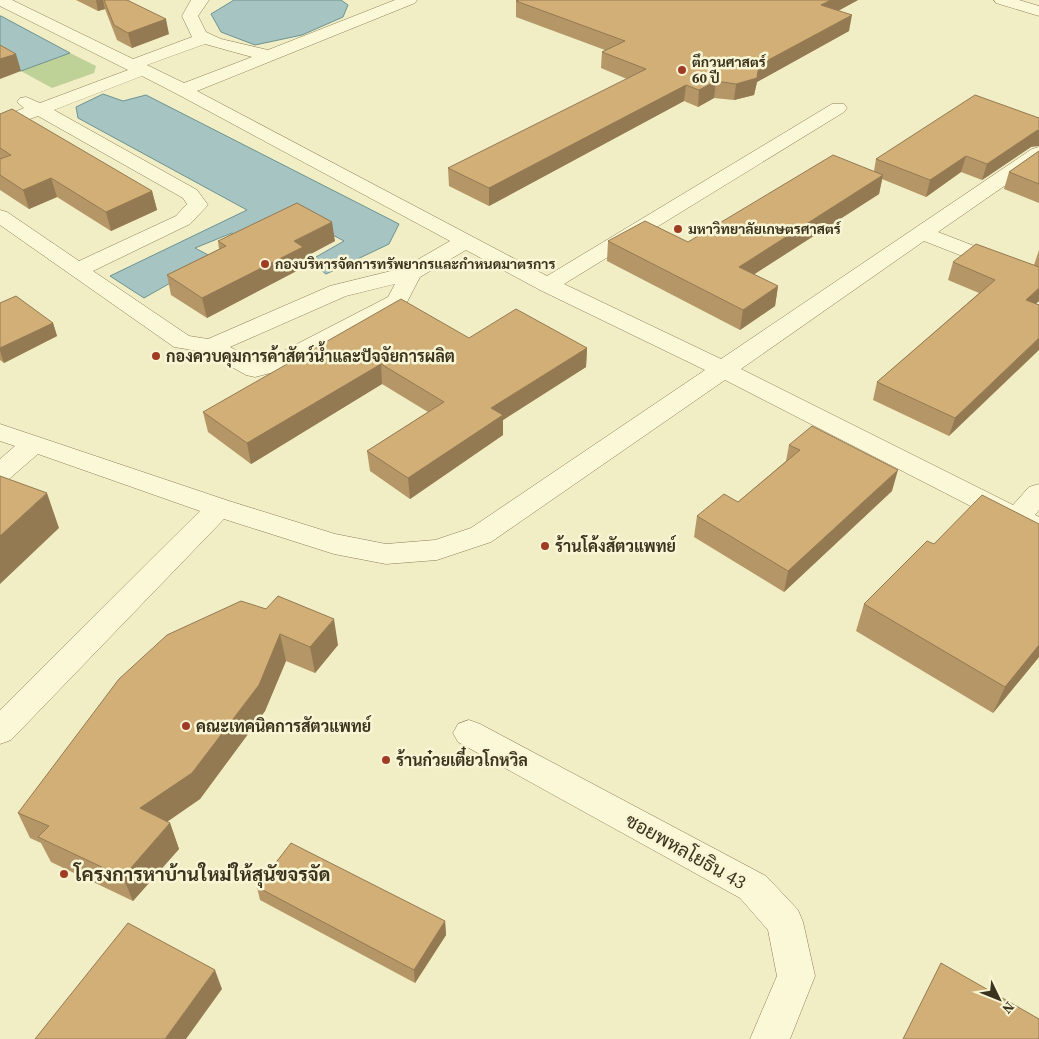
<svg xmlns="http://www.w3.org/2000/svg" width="1039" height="1039" viewBox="0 0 1039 1039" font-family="'Source Serif 4',Sarabun,serif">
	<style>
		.green { fill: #bed196 }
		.water { fill: #a6c4c1; stroke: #6c9392 }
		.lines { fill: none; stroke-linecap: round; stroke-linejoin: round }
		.minor-casing { stroke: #8e7f58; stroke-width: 1 }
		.minor { fill: #fbf8d8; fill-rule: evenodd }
		.wall { fill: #b59666 }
		.shaded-wall { fill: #937a53 }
		.building { fill: #d2af77; stroke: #937a53 }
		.poi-dot { fill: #a13c24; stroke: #f8f5d4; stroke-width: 2 }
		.labels { text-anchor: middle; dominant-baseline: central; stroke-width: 5; stroke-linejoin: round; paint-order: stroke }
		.far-poi-label { font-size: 14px; font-weight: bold; fill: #3c331e; stroke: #f8f5d4; text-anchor: start }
		.poi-label { font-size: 16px; font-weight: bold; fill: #3c331e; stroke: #f8f5d4; text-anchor: start }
		.near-street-label { font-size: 19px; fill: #3c331e; stroke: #f8f5d4 }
		.near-poi-label { font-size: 19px; font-weight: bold; fill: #3c331e; stroke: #f8f5d4; text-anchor: start }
	</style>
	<rect width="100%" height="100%" fill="#f1edc4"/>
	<path class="green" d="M 70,53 L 96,66 L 94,73 L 52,88 L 21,71 Z"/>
	<path class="water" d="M 234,0 L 341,0 L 348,5 L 343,17 L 302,35 L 255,45 L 221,32 L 211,14 Z
		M 0,16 L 1,16 L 70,53 L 21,71 L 0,59 Z
		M 103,94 L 123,101 L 146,95 L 399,224 L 389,244 L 326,274 L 309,261 L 344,241 L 301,218 L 247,243 L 232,233 L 195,248 L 214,258 L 144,298 L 110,276 L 247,210 L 78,118 L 76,107 Z"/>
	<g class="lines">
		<g class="minor-casing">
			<path id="minor" d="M 0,0 L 12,0 L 133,59 L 192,37 L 182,16 L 191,0 L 209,0 L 198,16 L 206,32 L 221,39 L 268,50 L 395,0 L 417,0 L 415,3 L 197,91 L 547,276 L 832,104 L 844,104 L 847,108 L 844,112 L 564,284 L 721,359 L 1032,149 L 1039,147 L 1039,162 L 938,232 L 1039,271 L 1039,286 L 924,241 L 741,369 L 1013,505 L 1029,487 L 1039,484 L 1039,510 L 1035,515 L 1039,517 L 1039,539 L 1029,536 L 725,380 L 491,542 L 437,560 L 386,564 L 334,554 L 224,519 L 11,740 L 0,744 L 0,710 L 200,511 L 38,454 L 9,479 L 0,482 L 0,459 L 15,446 L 0,441 L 0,424 L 229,501 L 335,534 L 386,544 L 435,540 L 471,528 L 705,370 L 540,290 L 466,250 L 420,277 L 405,306 L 282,370 L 255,377 L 246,375 L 205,352 L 174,347 L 0,225 L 0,210 L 7,212 L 79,261 L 176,216 L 187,204 L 183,198 L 38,116 L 0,130 L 0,118 L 24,108 L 17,102 L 20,98 L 26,97 L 40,103 L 128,70 L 0,6 ZM 205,44 L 252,57 L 184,83 L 147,65 ZM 142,76 L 177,94 L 450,241 L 403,268 L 330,286 L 208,339 L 189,336 L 93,271 L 190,224 L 208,205 L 197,190 L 54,110 ZM 395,284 L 388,297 L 266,360 L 258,362 L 230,347 L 346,296 Z
				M 994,0 L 1019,0 L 1039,6 L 1039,16 L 996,3 Z
				M 469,720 L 480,724 L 766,876 L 798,910 L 803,922 L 815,976 L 790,1039 L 750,1039 L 777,976 L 768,930 L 740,898 L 458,742 L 453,733 L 458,724 Z"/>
		</g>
		<use href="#minor" class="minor"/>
	</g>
	<path class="wall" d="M 76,0 L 130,0 L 128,1 L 169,34 L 132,48 L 117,40 L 105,9 L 98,11 Z
		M 519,0 L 858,0 L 838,11 L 849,31 L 757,82 L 754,95 L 734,100 L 714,98 L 698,107 L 684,101 L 489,206 L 449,186 L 448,168 L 627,79 L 601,68 L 602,52 L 605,50 L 516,17 L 516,1 Z
		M 0,114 L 152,191 L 157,210 L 111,231 L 57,197 L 29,209 L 0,190 Z
		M 1031,147 L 982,180 L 961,172 L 926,197 L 882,179 L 879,194 L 754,274 L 778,286 L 775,306 L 740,330 L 607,261 L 608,241 L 688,242 L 874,171 L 876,159 Z
		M 1039,151 L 1039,203 L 1004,189 L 1009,172 Z
		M 218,241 L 335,241 L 305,257 L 306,266 L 207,318 L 171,295 L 167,275 L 219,249 Z
		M 1039,250 L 1039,301 L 1035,304 L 949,436 L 873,400 L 877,382 L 979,293 L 948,280 L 953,262 L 1034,265 Z
		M 0,303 L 53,323 L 57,336 L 4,363 L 0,360 Z
		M 469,338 L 587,348 L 586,367 L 503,420 L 503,435 L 410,499 L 370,471 L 367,451 L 428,412 L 382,384 L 251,464 L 208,432 L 203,412 Z
		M 789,445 L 892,491 L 784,592 L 694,537 L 697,516 L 738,502 L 786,461 Z
		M 1039,524 L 1039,657 L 993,713 L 856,631 L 864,604 L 934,544 Z
		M 241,601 L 338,645 L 315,673 L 286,661 L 265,711 L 200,799 L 167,822 L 170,823 L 179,849 L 133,901 L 51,862 L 41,843 L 30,838 L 18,813 Z
		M 257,887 L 445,921 L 446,935 L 415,983 L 260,900 Z"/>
	<path class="shaded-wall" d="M 96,0 L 103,0 L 105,9 L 98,11 Z
		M 831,0 L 858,0 L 819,21 L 821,5 Z
		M 852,15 L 849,31 L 757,82 L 754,95 L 734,100 L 736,84 L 759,65 Z
		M 166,19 L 169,34 L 132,48 L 128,33 Z
		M 16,54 L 21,71 L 0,79 L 0,59 Z
		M 716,81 L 714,98 L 698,107 L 699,90 Z
		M 686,85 L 684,101 L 489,206 L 489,188 Z
		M 1039,130 L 1039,146 L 1031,147 L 982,180 L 987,164 L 1036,131 Z
		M 966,156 L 961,172 L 926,197 L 930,180 Z
		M 883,175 L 879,194 L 736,286 L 739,267 Z
		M 51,178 L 57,197 L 29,209 L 23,190 Z
		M 152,191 L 157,210 L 111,231 L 106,212 Z
		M 332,222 L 335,241 L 305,257 L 306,266 L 207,318 L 202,298 L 294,241 Z
		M 778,286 L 775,306 L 740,330 L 743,310 Z
		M 1039,288 L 1039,301 L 1020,318 L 1026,300 Z
		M 53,323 L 57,336 L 4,363 L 0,351 L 0,348 Z
		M 1039,338 L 1039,350 L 949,436 L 955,418 Z
		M 587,348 L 586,367 L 503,420 L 503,435 L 410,499 L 408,478 L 491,408 Z
		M 381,364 L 382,384 L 251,464 L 247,443 Z
		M 898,470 L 892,491 L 784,592 L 788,571 Z
		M 47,493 L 59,528 L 0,584 L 0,536 Z
		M 334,619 L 338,645 L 315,673 L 310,647 Z
		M 280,634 L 286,661 L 265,711 L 200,799 L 149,834 L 140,808 Z
		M 1039,645 L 1039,657 L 993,713 L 1005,687 Z
		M 170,823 L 179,849 L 133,901 L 123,877 Z
		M 445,921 L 446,935 L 415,983 L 414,970 Z
		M 215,970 L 222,989 L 186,1039 L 165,1039 Z"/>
	<path class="building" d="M 104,0 L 127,0 L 166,19 L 128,33 L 114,25 Z
		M 519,0 L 831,0 L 821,5 L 852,15 L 759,65 L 757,78 L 736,84 L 716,81 L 699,90 L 686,85 L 489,188 L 448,168 L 646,69 L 602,52 L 625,41 L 516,1 Z
		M 0,45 L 16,54 L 0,59 Z
		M 975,95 L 1039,118 L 1039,130 L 1036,131 L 987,164 L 966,156 L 930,180 L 876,159 Z
		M 12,109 L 152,191 L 106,212 L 51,178 L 23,190 L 0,175 L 0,159 L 11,155 L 0,148 L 0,114 Z
		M 1039,151 L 1039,184 L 1009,172 Z
		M 833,155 L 883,175 L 739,267 L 778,286 L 743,310 L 608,241 L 645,221 L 688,242 Z
		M 297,203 L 332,222 L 294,241 L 303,247 L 202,298 L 167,275 L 226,246 L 218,241 Z
		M 976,244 L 1039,267 L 1039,288 L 1026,300 L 1039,305 L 1039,338 L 955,418 L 877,382 L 995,280 L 953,262 Z
		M 16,296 L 53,323 L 0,348 L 0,303 Z
		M 401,299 L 469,338 L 516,309 L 587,348 L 491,408 L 503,415 L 408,478 L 367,451 L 444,402 L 381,364 L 247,443 L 203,412 Z
		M 812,426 L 898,470 L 788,571 L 697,516 L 724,494 L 738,502 L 800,450 L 789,445 Z
		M 0,476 L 47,493 L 0,536 Z
		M 982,495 L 1039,524 L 1039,645 L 1005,687 L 864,604 L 927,541 L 934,544 Z
		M 278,596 L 334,619 L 310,647 L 280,634 L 259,685 L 192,773 L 140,808 L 170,823 L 123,877 L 38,837 L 49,826 L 18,813 L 119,679 L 167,635 L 241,601 L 266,609 Z
		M 291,843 L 445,921 L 414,970 L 257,887 Z
		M 128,923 L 215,970 L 165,1039 L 35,1039 Z
		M 941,963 L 1039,1019 L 1039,1039 L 903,1039 Z"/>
	<g class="poi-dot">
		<circle cx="682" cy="70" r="5"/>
		<circle cx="678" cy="229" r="5"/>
		<circle cx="265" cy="264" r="5"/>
		<circle cx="156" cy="356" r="5"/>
		<circle cx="545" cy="546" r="5"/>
		<circle cx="186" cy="726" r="5"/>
		<circle cx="386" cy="760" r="5"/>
		<circle cx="64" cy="874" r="5"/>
	</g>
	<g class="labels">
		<g class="far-poi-label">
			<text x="692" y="62">ตึกวนศาสตร์<tspan x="692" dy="16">60 ปี</tspan></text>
			<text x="688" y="229">มหาวิทยาลัยเกษตรศาสตร์</text>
			<text x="275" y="264">กองบริหารจัดการทรัพยากรและกำหนดมาตรการ</text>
		</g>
		<g class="poi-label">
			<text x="166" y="356">กองควบคุมการค้าสัตว์น้ำและปัจจัยการผลิต</text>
			<text x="555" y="546">ร้านโค้งสัตวแพทย์</text>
			<text x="196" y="726">คณะเทคนิคการสัตวแพทย์</text>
			<text x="396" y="760">ร้านก๋วยเตี๋ยวโกหวิล</text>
		</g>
		<g class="near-street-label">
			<text transform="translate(686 851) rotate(29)">ซอยพหลโยธิน 43</text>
		</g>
		<g class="near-poi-label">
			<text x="74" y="874">โครงการหาบ้านใหม่ให้สุนัขจรจัด</text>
		</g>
	</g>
	<g transform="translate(999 999) rotate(133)" stroke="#f8f5d4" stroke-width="4" paint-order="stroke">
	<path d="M0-4L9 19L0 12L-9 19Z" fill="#3c331e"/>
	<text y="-8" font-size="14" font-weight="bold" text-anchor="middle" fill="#3c331e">N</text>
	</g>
</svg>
